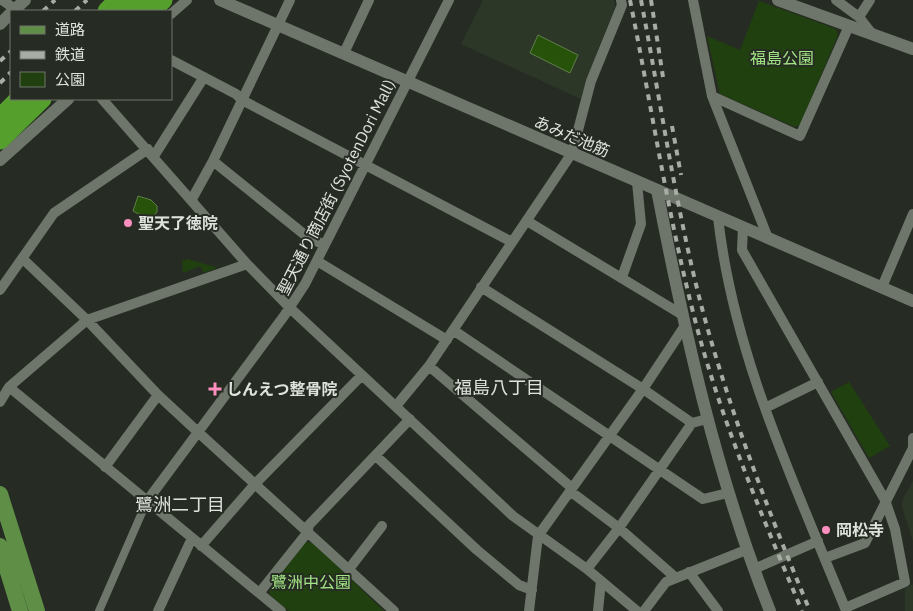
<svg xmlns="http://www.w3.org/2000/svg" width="913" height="611" viewBox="0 0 913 611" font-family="'IBM Plex Sans','Noto Sans JP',sans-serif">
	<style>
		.built { fill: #2d3728 }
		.green { fill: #20400f }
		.water { fill: #265309; stroke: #5e7e49 }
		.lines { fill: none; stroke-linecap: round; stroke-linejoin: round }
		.pedestrian { stroke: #6e766b; stroke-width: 8 }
		.minor { stroke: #6e766b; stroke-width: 10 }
		.tertiary { stroke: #6e766b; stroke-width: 12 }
		.primary { stroke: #5f8f46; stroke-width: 16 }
		.motorway { stroke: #559f2d; stroke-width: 19 }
		.rail { stroke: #a7aca5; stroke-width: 4; stroke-dasharray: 6 6; stroke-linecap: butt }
		.poi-dot { fill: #fd8ebf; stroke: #262c23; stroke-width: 2 }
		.labels { text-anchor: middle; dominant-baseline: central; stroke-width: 4; stroke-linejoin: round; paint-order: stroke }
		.park-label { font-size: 16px; fill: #a2e485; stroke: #262c23 }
		.street-label { font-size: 16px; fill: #dfe3dd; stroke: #262c23 }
		.poi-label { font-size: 16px; font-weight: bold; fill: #dfe3dd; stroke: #262c23; text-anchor: start }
		.neighbourhood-label { font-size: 18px; fill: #dfe3dd; stroke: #262c23 }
	</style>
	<rect width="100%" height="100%" fill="#262c23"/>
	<path class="built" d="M 483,0 L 614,0 L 615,7 L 586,79 L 581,99 L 461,44 Z
		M 913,481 L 913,541 L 902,507 L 903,499 Z
		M 913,584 L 913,611 L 905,611 L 905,588 Z"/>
	<path class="green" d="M 759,1 L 836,29 L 838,35 L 800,125 L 795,127 L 720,94 L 707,36 L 740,50 Z
		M 187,259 L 215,267 L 217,268 L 204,273 L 200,266 L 183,273 L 182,261 Z
		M 849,382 L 890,446 L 869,458 L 831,392 Z
		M 306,542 L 313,543 L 384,611 L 289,611 L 270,595 L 270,588 Z"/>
	<path class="water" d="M 538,35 L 578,55 L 570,73 L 530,53 Z
		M 138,196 L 151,200 L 157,206 L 157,212 L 150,220 L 133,211 Z"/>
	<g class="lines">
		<path class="pedestrian" d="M 99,611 L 147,501"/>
		<path class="minor" d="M 2,0 L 18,11
			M 693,0 L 712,96 L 768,238
			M 836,0 L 859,17 L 873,35
			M 171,14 L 187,0
			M 859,17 L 870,0
			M 344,53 L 369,0
			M 171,60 L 236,94 L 242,100 L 512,242
			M 712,96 L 800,136 L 849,26
			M 102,99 L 247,264 L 290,308 L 513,516 L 587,569 L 637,611
			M 154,156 L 204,77
			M 213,161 L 305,235 L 324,245
			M 192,199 L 213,161 L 290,0
			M 718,217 C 733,354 794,482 845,608 L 905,582 L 895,529 L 885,500 L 742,250 L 743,227
			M 527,221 L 681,314
			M 23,259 L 87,320 L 158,395 L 199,433 L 394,611
			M 317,261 L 447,340
			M 622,277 L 641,224 L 637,182
			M 481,287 L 643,389 L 692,423
			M 882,287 L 913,214
			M 0,290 L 54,213 L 148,149
			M 453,330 L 703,499 L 728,493
			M 429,366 L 572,488
			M 9,387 L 281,611
			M 0,402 L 9,387 L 87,320 L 247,264
			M 396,406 L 429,366 L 572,153 L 591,81 L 622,5 L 621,0
			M 765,408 L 818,382
			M 376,456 L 477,550 L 519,585 L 532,590
			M 105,467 L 158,395
			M 570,491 L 619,528 L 676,578
			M 147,501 L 284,316 L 305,284 L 449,0
			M 201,546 L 255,484 L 362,375
			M 825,558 L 865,543 L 913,448 L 913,438
			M 349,569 L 382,526
			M 587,569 L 619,528 L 692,423 L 707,419
			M 754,569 L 818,541
			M 689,572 L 718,611
			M 260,592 L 307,533 L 309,525 L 410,419
			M 158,611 L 192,538
			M 529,611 L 538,536 L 643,389 L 684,327
			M 598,611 L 601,581
			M 644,611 L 666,582 L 746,550"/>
		<path class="tertiary" d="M 220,0 L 913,301
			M 778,0 L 913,49
			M 13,11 L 25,0
			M 0,24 L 11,13
			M 0,160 L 68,99
			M 657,190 C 685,334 716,475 770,611"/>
		<path class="primary" d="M 0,494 L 37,611
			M 0,546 L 20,611"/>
		<path class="motorway" d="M 107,11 L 118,0
			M 130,11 L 141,0
			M 151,11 L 163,0
			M 0,118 L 19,99
			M 0,140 L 42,99"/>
		<path class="rail" d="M 630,0 C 651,104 667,210 693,312 C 719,416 761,513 802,611
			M 641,0 C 661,104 676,210 703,312 C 731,415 769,513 810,611
			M 651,0 L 663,77
			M 43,11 L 55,0
			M 75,11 L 87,0
			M 0,61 L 11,51
			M 0,83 L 11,72
			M 672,126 L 681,175"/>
	</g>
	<g class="poi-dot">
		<circle cx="128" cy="223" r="5"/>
		<path d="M212.5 381.5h5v5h5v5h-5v5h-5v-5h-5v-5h5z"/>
		<circle cx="826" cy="530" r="5"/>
	</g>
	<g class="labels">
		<g class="park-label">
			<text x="782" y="58">福島公園</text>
			<text x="311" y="582">鷺洲中公園</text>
		</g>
		<g class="street-label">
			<text transform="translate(572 136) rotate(23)">あみだ池筋</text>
			<text transform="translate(336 187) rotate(-63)">聖天通り商店街 (SyotenDori Mall)</text>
		</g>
		<g class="poi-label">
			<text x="138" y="223">聖天了徳院</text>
			<text x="226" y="389">しんえつ整骨院</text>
			<text x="836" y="530">岡松寺</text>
		</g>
		<g class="neighbourhood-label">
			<text x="499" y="387">福島八丁目</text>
			<text x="180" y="504">鷺洲二丁目</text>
		</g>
	</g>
	<rect x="10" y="10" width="162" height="90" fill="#262c23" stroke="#70756d"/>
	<rect x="20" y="26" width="25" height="8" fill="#5f8f46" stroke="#70756d"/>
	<text x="55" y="35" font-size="15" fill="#dfe3dd">道路</text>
	<rect x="20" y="51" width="25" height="8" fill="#a7aca5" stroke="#70756d"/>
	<text x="55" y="60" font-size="15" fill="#dfe3dd">鉄道</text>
	<rect x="20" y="72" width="25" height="15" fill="#20400f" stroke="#70756d"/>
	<text x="55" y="85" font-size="15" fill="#dfe3dd">公園</text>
</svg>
